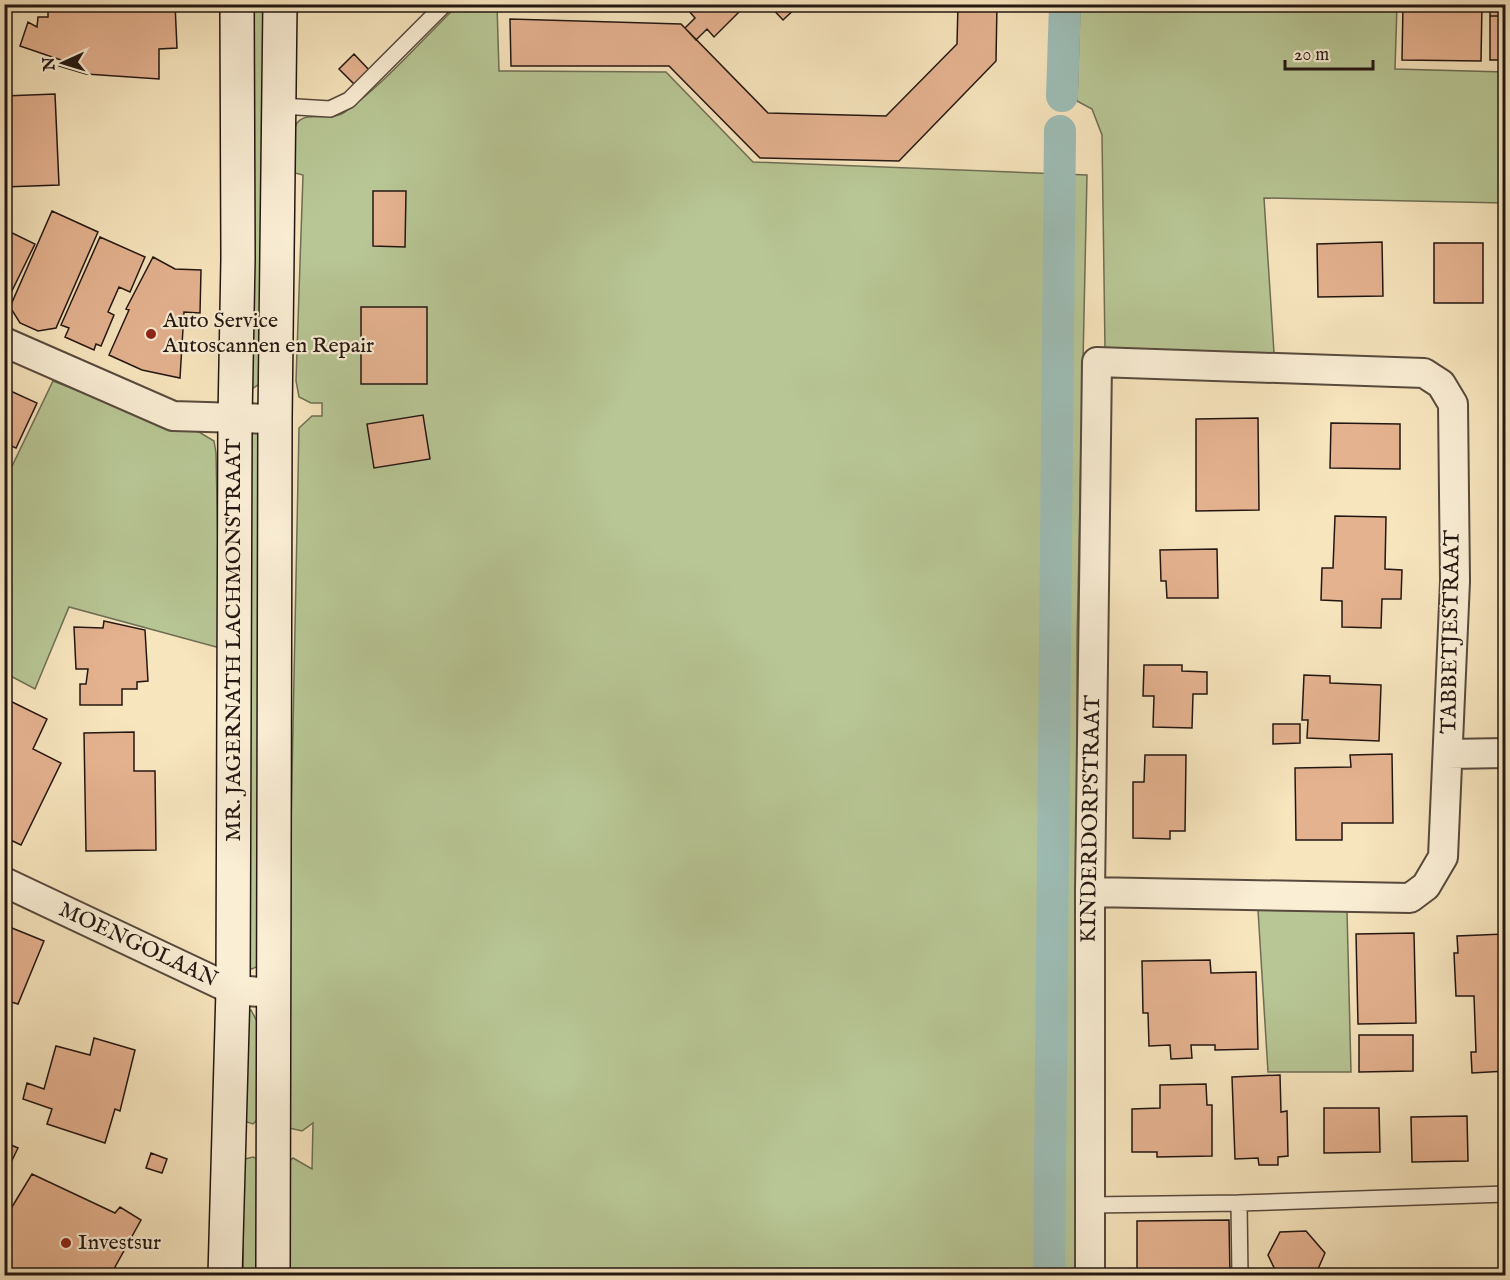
<svg xmlns="http://www.w3.org/2000/svg" width="1510" height="1280" viewBox="0 0 1510 1280" font-family="'IM FELL English',serif">
	<style>
		.green { fill: #b8c695; stroke: #6e6e54; stroke-width: 1.5 }
		.lines { fill: none; stroke-linecap: round; stroke-linejoin: round }
		.canal { stroke: #9ebeb7; stroke-width: 32 }
		.building { fill: #e5b290; stroke: #231712; stroke-width: 1.5 }
		.lane-casing { stroke: #584a3d; stroke-width: 18 }
		.street-casing { stroke: #584a3d; stroke-width: 32 }
		.secondary-casing { stroke: #231712; stroke-width: 36 }
		.lane { stroke: #faeed5; stroke-width: 15 }
		.street { stroke: #faeed5; stroke-width: 28 }
		.secondary { stroke: #faeed5; stroke-width: 33 }
		.poi-dot { fill: #8f2418; stroke: #faeed5; stroke-width: 2 }
		.labels { text-anchor: middle; dominant-baseline: central; stroke-width: 4.5; stroke-linejoin: round; paint-order: stroke }
		.poi-label { font-size: 22px; fill: #231712; stroke: #faeed5; text-anchor: start }
		.street-label { font-size: 22px; fill: #231712; stroke: #faeed5 }
	</style>
	<rect width="100%" height="100%" fill="#f7e5be"/>
	<filter id="stains"><feTurbulence type="fractalNoise" baseFrequency=".00333" numOctaves="4"/><feColorMatrix values="0 0 0 0 .2 0 0 0 0 .09 0 0 0 0 .02 0 0 0 .5 -.17"/></filter>
	<radialGradient id="worn" r=".72"><stop offset=".6" stop-color="#630" stop-opacity="0"/><stop offset="1" stop-color="#630" stop-opacity=".3"/></radialGradient>
	<path class="green" d="M 251,5 L 266,5 L 259,384 L 252,389 Z
		M 458,5 L 497,5 L 499,71 L 666,72 L 753,162 L 1087,175 L 1077,641 L 1078,1275 L 285,1276 L 285,1165 L 293,1158 L 312,1169 L 313,1123 L 302,1131 L 285,1127 L 299,428 L 312,416 L 322,416 L 322,403 L 311,403 L 299,397 L 296,381 L 303,175 L 295,173 C 295,160 289,135 297,123 C 307,110 332,122 345,112 C 386,82 421,41 458,5 Z
		M 1080,5 L 1397,5 L 1395,69 L 1505,72 L 1505,203 L 1264,198 L 1274,353 L 1105,349 L 1102,135 L 1092,109 L 1077,101 Z
		M 53,381 L 165,425 L 199,432 L 214,441 L 216,453 L 220,648 L 69,607 L 35,689 L 5,673 L 4,483 Z
		M 257,430 L 260,435 L 258,966 L 252,969 L 246,967 L 245,433 Z
		M 1258,910 L 1347,911 L 1351,1072 L 1268,1072 Z
		M 251,1010 L 259,1025 L 258,1119 L 253,1124 L 247,1122 L 244,1116 L 247,1012 Z
		M 253,1157 L 257,1159 L 257,1275 L 243,1276 L 243,1163 L 245,1159 Z"/>
	<g class="lines">
		<path class="canal" d="M 1062,96 L 1065,4
			M 1049,1276 L 1060,131"/>
	</g>
	<path class="building" d="M 48,4 L 175,4 L 177,48 L 159,49 L 159,79 L 86,74 L 59,66 L 61,60 L 20,46 L 28,22 L 37,27 L 38,17 L 48,17 Z
		M 683,4 L 747,4 L 714,37 L 707,29 L 696,40 L 685,28 L 695,18 Z
		M 768,4 L 800,4 L 783,20 Z
		M 958,4 L 997,4 L 996,61 L 899,161 L 760,158 L 669,66 L 511,66 L 510,19 L 681,24 L 768,113 L 886,116 L 957,44 Z
		M 1403,4 L 1482,4 L 1481,61 L 1402,60 Z
		M 1490,4 L 1506,4 L 1506,16 L 1490,16 Z
		M 1490,16 L 1506,16 L 1506,60 L 1490,60 Z
		M 354,54 L 370,71 L 355,85 L 339,69 Z
		M 55,94 L 59,185 L 4,187 L 4,96 Z
		M 373,191 L 406,191 L 405,247 L 373,246 Z
		M 52,211 L 98,232 L 56,328 L 38,331 L 20,323 L 10,307 Z
		M 4,229 L 35,244 L 4,307 Z
		M 100,237 L 145,257 L 130,292 L 119,287 L 108,312 L 114,315 L 101,346 L 96,344 L 94,350 L 65,337 L 69,328 L 61,325 Z
		M 1382,242 L 1383,296 L 1318,297 L 1317,244 Z
		M 1434,243 L 1483,243 L 1483,303 L 1434,303 Z
		M 153,257 L 175,269 L 201,270 L 200,313 L 184,312 L 180,378 L 142,370 L 109,355 L 129,310 L 126,309 Z
		M 361,307 L 427,307 L 427,384 L 361,384 Z
		M 4,388 L 37,403 L 16,448 L 4,443 Z
		M 423,415 L 430,459 L 374,468 L 367,424 Z
		M 1258,418 L 1259,510 L 1196,511 L 1196,419 Z
		M 1331,423 L 1400,424 L 1400,469 L 1330,468 Z
		M 1335,516 L 1386,517 L 1385,569 L 1402,570 L 1401,599 L 1382,599 L 1381,628 L 1342,627 L 1342,601 L 1321,600 L 1322,568 L 1333,568 Z
		M 1217,549 L 1218,598 L 1167,598 L 1166,581 L 1161,581 L 1160,550 Z
		M 104,621 L 145,630 L 148,681 L 137,682 L 137,689 L 122,689 L 122,705 L 80,705 L 80,684 L 86,684 L 88,669 L 76,669 L 74,627 L 103,628 Z
		M 1144,665 L 1182,665 L 1182,671 L 1207,672 L 1207,694 L 1193,694 L 1192,728 L 1153,727 L 1154,696 L 1143,696 Z
		M 1304,675 L 1330,676 L 1330,683 L 1381,685 L 1379,741 L 1307,738 L 1308,720 L 1302,720 Z
		M 4,698 L 47,719 L 33,749 L 61,763 L 21,845 L 4,837 Z
		M 1273,724 L 1300,724 L 1300,743 L 1273,744 Z
		M 134,732 L 134,771 L 155,771 L 156,850 L 86,851 L 84,733 Z
		M 1392,754 L 1393,823 L 1342,823 L 1342,840 L 1296,840 L 1295,768 L 1351,767 L 1350,755 Z
		M 1145,755 L 1186,755 L 1185,831 L 1170,831 L 1170,839 L 1133,838 L 1133,782 L 1144,782 Z
		M 7,926 L 44,941 L 18,1004 L 4,1000 Z
		M 1414,933 L 1416,1023 L 1358,1024 L 1356,934 Z
		M 1504,934 L 1506,1071 L 1472,1073 L 1471,1052 L 1476,1052 L 1474,996 L 1456,996 L 1454,953 L 1458,953 L 1457,936 Z
		M 1210,960 L 1211,973 L 1256,972 L 1258,1049 L 1215,1050 L 1215,1045 L 1191,1045 L 1192,1058 L 1171,1059 L 1170,1045 L 1149,1046 L 1148,1013 L 1143,1013 L 1142,961 Z
		M 1359,1035 L 1413,1035 L 1413,1071 L 1359,1072 Z
		M 94,1038 L 135,1050 L 120,1111 L 115,1109 L 105,1143 L 47,1124 L 52,1109 L 23,1099 L 27,1083 L 44,1089 L 56,1046 L 90,1055 Z
		M 1280,1075 L 1281,1112 L 1287,1111 L 1288,1156 L 1278,1157 L 1278,1165 L 1259,1165 L 1258,1158 L 1235,1159 L 1232,1077 Z
		M 1206,1084 L 1207,1105 L 1212,1105 L 1212,1156 L 1157,1157 L 1157,1152 L 1132,1152 L 1132,1109 L 1160,1108 L 1160,1085 Z
		M 1503,1107 L 1506,1107 L 1506,1153 L 1504,1153 Z
		M 1324,1108 L 1379,1108 L 1380,1152 L 1324,1153 Z
		M 1467,1116 L 1468,1161 L 1412,1162 L 1411,1117 Z
		M 4,1142 L 18,1148 L 4,1177 Z
		M 151,1153 L 167,1159 L 162,1173 L 146,1168 Z
		M 32,1174 L 115,1213 L 120,1207 L 141,1220 L 110,1276 L 22,1276 L 4,1266 L 4,1220 Z
		M 1229,1220 L 1230,1276 L 1137,1276 L 1137,1221 Z
		M 1306,1231 L 1325,1253 L 1315,1276 L 1278,1276 L 1268,1255 L 1280,1232 Z"/>
	<g class="lines">
		<g class="lane-casing">
			<path id="lane" d="M 281,106 L 330,109 L 349,100 L 445,4
				M 1239,1203 L 1240,1276
				M 1090,1205 L 1239,1203 L 1506,1194"/>
		</g>
		<g class="street-casing">
			<path id="street" d="M 4,342 L 173,416 L 275,419
				M 1448,754 L 1506,753
				M 4,882 L 233,990 L 275,993
				M 1090,892 L 1410,898 L 1426,886 L 1443,857 L 1455,581 L 1453,404 L 1441,384 L 1424,373 L 1097,362 L 1090,892 L 1090,1276"/>
		</g>
		<g class="secondary-casing">
			<path id="secondary" d="M 225,1276 L 233,990 L 235,418 L 238,259 L 237,4
				M 273,1276 L 275,419 L 280,4"/>
		</g>
		<use href="#lane" class="lane"/>
		<use href="#street" class="street"/>
		<use href="#secondary" class="secondary"/>
	</g>
	<g class="poi-dot">
		<circle cx="151" cy="334" r="6"/>
		<circle cx="66" cy="1243" r="6"/>
	</g>
	<g class="labels">
		<g class="poi-label">
			<text x="163" y="321">Auto Service<tspan x="163" dy="25">Autoscannen en Repair</tspan></text>
			<text x="78" y="1243">Investsur</text>
		</g>
		<g class="street-label">
			<text transform="translate(1451 632) rotate(-89)">TABBETJESTRAAT</text>
			<text transform="translate(234 640) rotate(-90)">MR. JAGERNATH LACHMONSTRAAT</text>
			<text transform="translate(1091 819) rotate(-89)">KINDERDORPSTRAAT</text>
			<text transform="translate(138 945) rotate(25)">MOENGOLAAN</text>
		</g>
	</g>
	<rect width="1510" height="1280" fill="none" stroke="#f7e5be" stroke-width="24"/>
	<rect x="6" y="6" width="1498" height="1268" fill="none" stroke="#231712" stroke-width="3"/>
	<rect x="12" y="12" width="1486" height="1256" fill="none" stroke="#231712" stroke-width="1.5"/>
	<g transform="translate(63 63) rotate(266)" stroke="#faeed5" stroke-width="4.5" paint-order="stroke">
	<path d="M0-4.5L10 22L0 15L-10 22Z" fill="#231712"/>
	<text y="-9" font-size="16" font-weight="bold" text-anchor="middle" fill="#231712">N</text>
	</g>
	<path d="M1285 60v9h88v-9" fill="none" stroke="#231712" stroke-width="3"/>
	<text x="1294" y="60" font-size="18" fill="#231712" stroke="#faeed5" stroke-width="4.5" paint-order="stroke">20 m</text>
	<rect width="100%" height="100%" filter="url(#stains)"/>
	<rect width="100%" height="100%" fill="url(#worn)"/>
</svg>
